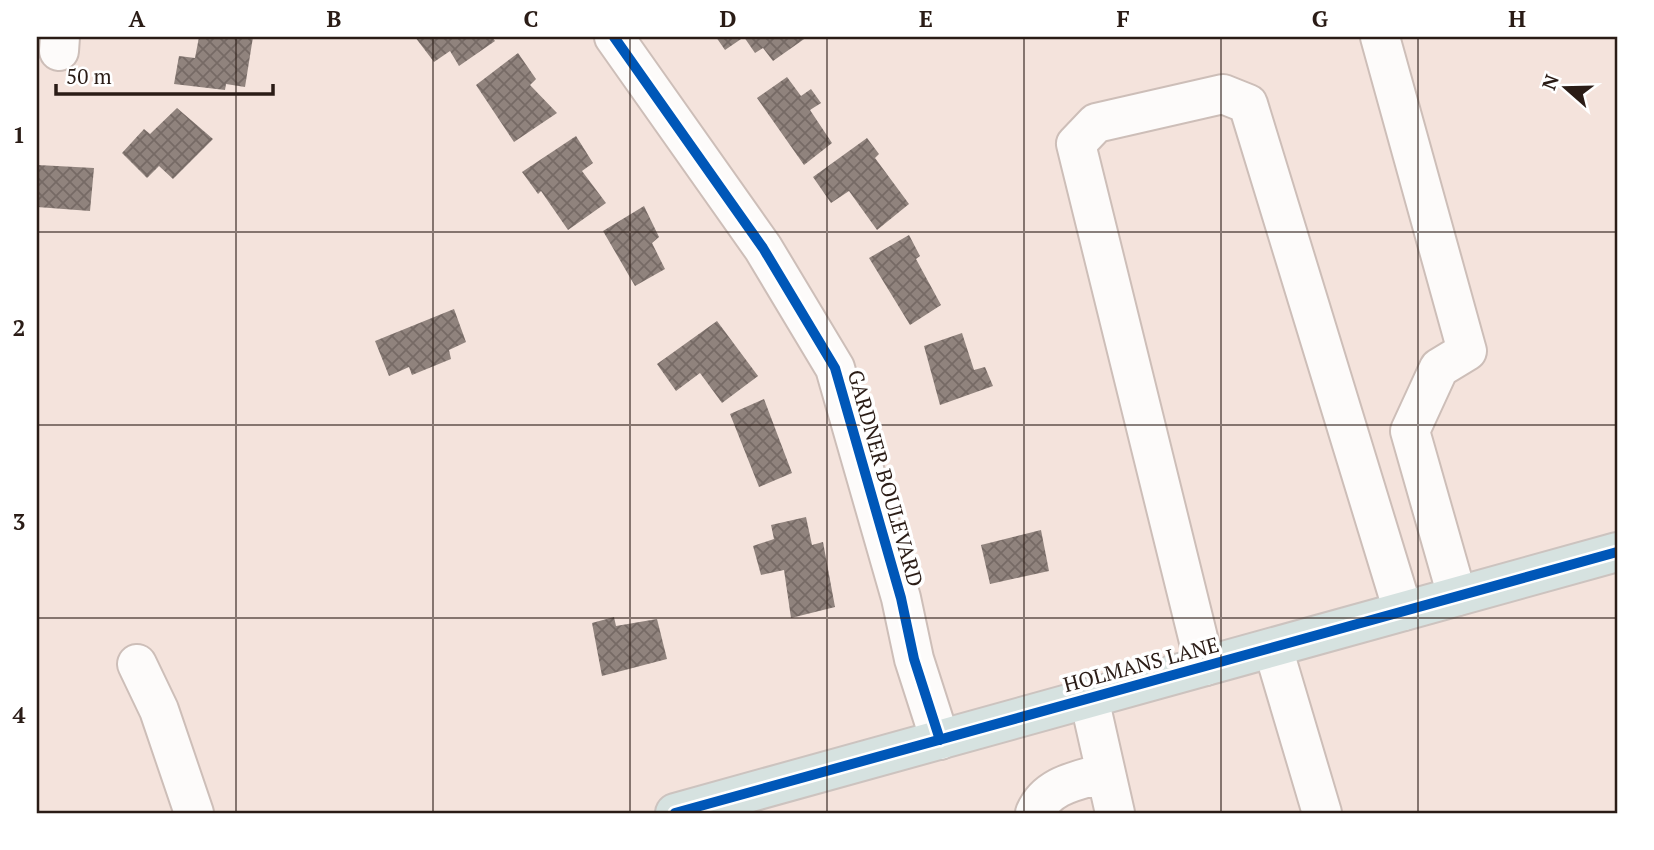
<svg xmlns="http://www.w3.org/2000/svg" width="1654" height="850" viewBox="0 0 1654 850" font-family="'PT Serif',serif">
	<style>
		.building { fill: url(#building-cross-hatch) }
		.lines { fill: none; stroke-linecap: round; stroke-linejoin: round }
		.minor-casing { stroke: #cdbeb8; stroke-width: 42 }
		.major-casing { stroke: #ccc3bf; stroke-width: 42 }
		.minor { stroke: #fdfbfa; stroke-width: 38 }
		.major { stroke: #d6e2e0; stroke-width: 38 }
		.cycleway-casing { stroke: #fff; stroke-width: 15 }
		.cycleway { stroke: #0057b8; stroke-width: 10 }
		.grid { fill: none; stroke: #2a1c16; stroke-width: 2; stroke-opacity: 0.55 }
		.labels { text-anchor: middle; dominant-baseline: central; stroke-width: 7; stroke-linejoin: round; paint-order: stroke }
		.street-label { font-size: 21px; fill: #2a1c16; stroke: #fff }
		.neatline { fill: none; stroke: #2a1c16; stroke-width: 2.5 }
		.grid-label { font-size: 23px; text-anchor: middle; font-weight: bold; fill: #2a1c16 }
	</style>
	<defs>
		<pattern id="building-cross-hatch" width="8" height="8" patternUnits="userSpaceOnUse" patternTransform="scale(1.75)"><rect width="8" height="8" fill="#90837d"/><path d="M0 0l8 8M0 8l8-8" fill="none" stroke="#766a65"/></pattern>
	</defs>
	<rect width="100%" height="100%" fill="#f4e3dc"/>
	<path class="building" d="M 199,37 L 253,37 L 245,87 L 226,84 L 225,90 L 174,84 L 179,56 L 195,58 Z
		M 415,37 L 492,37 L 495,41 L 459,66 L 450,51 L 434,62 Z
		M 716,37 L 807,37 L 773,61 L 763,48 L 755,53 L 744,37 L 725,50 Z
		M 518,53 L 536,79 L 530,85 L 557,113 L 514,142 L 476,85 Z
		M 787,77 L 801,96 L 811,89 L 821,103 L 810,110 L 832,143 L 804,165 L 757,98 Z
		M 177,108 L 213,139 L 173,179 L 159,166 L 147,178 L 122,153 L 144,129 L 150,134 Z
		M 576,136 L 593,163 L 582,171 L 606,203 L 568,230 L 541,191 L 538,194 L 522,172 Z
		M 867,138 L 879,154 L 875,158 L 909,204 L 877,230 L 849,191 L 831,203 L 813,177 Z
		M 38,165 L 94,168 L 90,211 L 37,207 Z
		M 644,206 L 659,237 L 652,243 L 665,269 L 635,286 L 603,231 Z
		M 909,235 L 920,256 L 916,259 L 941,305 L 910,325 L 869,258 Z
		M 454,309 L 466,342 L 449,350 L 451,359 L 412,375 L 409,367 L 389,376 L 375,341 Z
		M 717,321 L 758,376 L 722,403 L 700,373 L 676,391 L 657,364 Z
		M 962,333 L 974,370 L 985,367 L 993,386 L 940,405 L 924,346 Z
		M 764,399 L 792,473 L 759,487 L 730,414 Z
		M 806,517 L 812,545 L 823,542 L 835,607 L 791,618 L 784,570 L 761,575 L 753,546 L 774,539 L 771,525 Z
		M 1041,530 L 1049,571 L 990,584 L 981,545 Z
		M 614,617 L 616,626 L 657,619 L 667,659 L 602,676 L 592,623 Z"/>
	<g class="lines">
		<g class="minor-casing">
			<path id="minor" d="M 614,37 L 763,248 L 835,368 L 901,598 L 914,659 L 940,740
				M 1380,37 L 1467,351 L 1439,368 L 1410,431 L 1457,596
				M 59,51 L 60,37
				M 1273,648 L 1322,813
				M 137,664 L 159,710 L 194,813
				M 1205,666 L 1076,144 L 1096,123 L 1223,94 L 1248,104 L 1403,611
				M 1089,698 L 1115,813
				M 1035,813 C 1047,785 1076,781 1104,773"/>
		</g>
		<g class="major-casing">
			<path id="major" d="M 675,813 L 1617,552"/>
		</g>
		<use href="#minor" class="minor"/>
		<use href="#major" class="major"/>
		<g class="cycleway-casing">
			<path id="cycleway" d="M 614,37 L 763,248 L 835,368 L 901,598 L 914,659 L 940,740
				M 675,813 L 1617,552"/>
		</g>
		<use href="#cycleway" class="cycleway"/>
	</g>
	<path class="grid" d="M 236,37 L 236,813M 433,37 L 433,813M 630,37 L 630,813M 827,37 L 827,813M 1024,37 L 1024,813M 1221,37 L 1221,813M 1418,37 L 1418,813M 37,232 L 1617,232M 37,425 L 1617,425M 37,618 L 1617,618"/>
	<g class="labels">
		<g class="street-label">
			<text transform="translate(886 478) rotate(74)">GARDNER BOULEVARD</text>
			<text transform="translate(1141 664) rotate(-15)">HOLMANS LANE</text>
		</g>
	</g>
	<rect width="1654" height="850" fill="none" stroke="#ffffff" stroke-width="77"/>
	<g transform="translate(1566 88) rotate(290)" stroke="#ffffff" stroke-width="5" paint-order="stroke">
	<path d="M0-5L12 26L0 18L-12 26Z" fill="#2a1c16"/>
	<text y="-10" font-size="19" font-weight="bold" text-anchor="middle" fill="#2a1c16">N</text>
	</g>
	<path d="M56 84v10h217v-10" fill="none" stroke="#2a1c16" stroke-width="3.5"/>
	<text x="66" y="84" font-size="21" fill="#2a1c16" stroke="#ffffff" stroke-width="5" paint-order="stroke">50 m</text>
	<rect x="38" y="38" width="1578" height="774" class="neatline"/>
	<g class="grid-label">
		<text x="137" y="27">A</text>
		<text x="334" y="27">B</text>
		<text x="531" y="27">C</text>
		<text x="728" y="27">D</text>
		<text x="926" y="27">E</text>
		<text x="1123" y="27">F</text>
		<text x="1320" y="27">G</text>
		<text x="1517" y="27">H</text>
		<text x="19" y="143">1</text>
		<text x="19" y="336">2</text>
		<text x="19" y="530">3</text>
		<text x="19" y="723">4</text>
	</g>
</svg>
